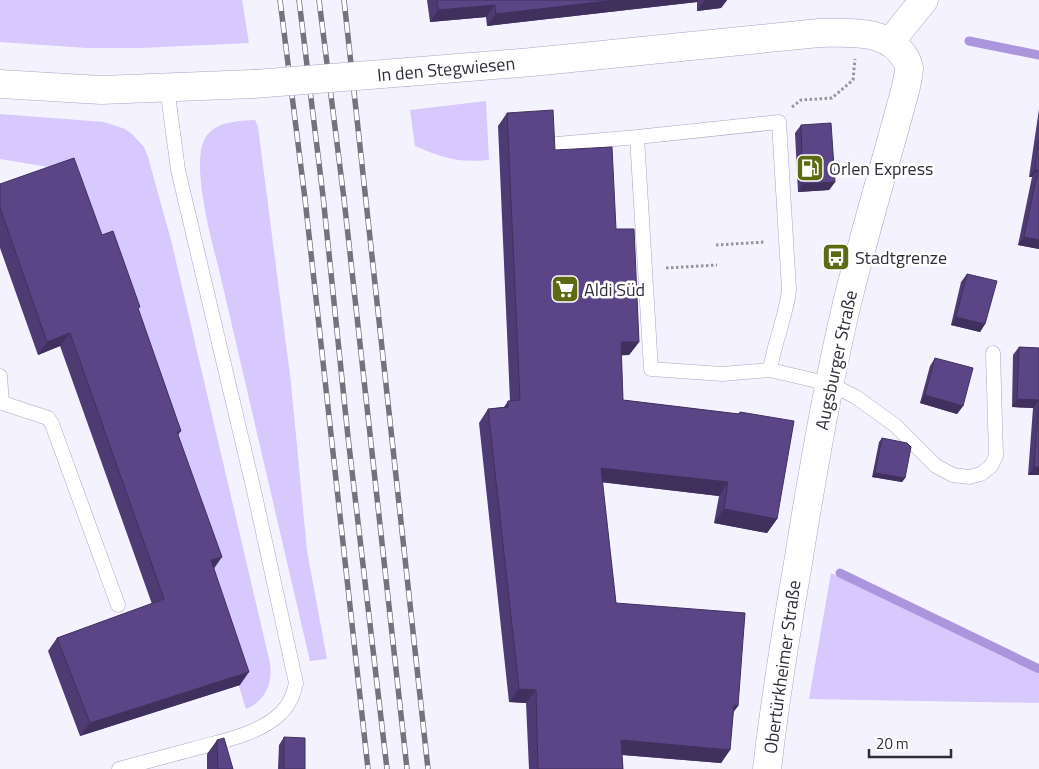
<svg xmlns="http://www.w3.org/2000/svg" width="1039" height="769" viewBox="0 0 1039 769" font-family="'Titillium Web',sans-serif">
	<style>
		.green { fill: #d7c8fd }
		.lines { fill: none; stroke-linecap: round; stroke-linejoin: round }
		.stream { stroke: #ab95dd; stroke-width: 9 }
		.lane-casing { stroke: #aba3c0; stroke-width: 15 }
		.secondary-casing { stroke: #aba3c0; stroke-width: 29 }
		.path { stroke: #9794a0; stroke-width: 3; stroke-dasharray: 2.5 2.5; stroke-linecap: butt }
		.lane { stroke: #fff; stroke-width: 14 }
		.secondary { stroke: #fff; stroke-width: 28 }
		.rail-casing { stroke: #75727e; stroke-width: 5.5 }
		.rail { stroke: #fff; stroke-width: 4; stroke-dasharray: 11; stroke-linecap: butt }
		.secondary-bridge-casing { stroke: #aba3c0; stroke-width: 29; stroke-linecap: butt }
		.secondary-bridge { stroke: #fff; stroke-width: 28 }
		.wall { fill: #4e3b73 }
		.shaded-wall { fill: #40305e }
		.building { fill: #5b4586; stroke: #40305e }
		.labels { text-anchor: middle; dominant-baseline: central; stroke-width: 5; stroke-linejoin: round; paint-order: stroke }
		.street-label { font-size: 18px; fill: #302d39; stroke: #fff }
		.poi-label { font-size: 18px; fill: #302d39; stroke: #fff; text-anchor: start }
	</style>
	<rect width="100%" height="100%" fill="#f5f2ff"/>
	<path class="green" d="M 0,0 L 242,0 L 249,43 L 141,48 L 87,48 L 0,42 Z
		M 486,101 L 489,160 C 457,163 444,158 415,146 L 410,110 Z
		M 0,114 L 104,122 L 125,129 L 132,134 L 144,147 L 148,157 L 171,240 L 270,663 C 273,684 265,701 246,709 L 79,172 L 0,159 Z
		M 255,120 L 258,127 L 291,383 L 307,551 L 327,659 L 310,661 L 220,274 C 213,245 187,156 208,134 C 220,121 239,121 255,120 Z
		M 831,573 L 1039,674 L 1039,703 L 809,699 Z"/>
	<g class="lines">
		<path class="stream" d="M 969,41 L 1039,55
			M 840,573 L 1039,669"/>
		<g class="lane-casing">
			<path id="lane" d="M 557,144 L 637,137
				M 770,370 C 774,343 786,317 789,290 L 779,122 L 637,137 L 651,369 L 722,374 L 770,370 L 830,384 L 856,397 L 896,426 L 936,466 L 953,475 L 969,477 L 981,474 L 991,466 L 996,456 L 993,353
				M 0,376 L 2,403 L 48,418 L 52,424 L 118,605
				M 119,769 C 144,762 168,756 193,749 C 222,741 258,735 281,713 C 289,705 294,694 296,683 L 254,491 L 178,170 L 167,87"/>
		</g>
		<g class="secondary-casing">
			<path id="secondary" d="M 890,42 L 924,0
				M 408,72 L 532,62 L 819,33 C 846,33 880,29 900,51 C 904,56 908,61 909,68 C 909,74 907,81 906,87 C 887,158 866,228 848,299 C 827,386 812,475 798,563 C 786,632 775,700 767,769
				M 0,84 L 101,90 L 253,84"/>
		</g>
		<path class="path" d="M 792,107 L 801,100 L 832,98 L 853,80 L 855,59
			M 716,245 L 765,242
			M 666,268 L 717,265"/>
		<use href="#lane" class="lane"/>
		<use href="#secondary" class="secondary"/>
		<g class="rail-casing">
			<path id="rail" d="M 280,0 L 305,199 L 368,769
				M 299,0 L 323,196 L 348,437 L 387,769
				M 319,0 L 344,199 L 407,769
				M 344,0 L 428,769"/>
		</g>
		<use href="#rail" class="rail"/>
		<g class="secondary-bridge-casing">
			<path id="secondary-bridge" d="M 253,84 L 408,72"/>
		</g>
		<use href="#secondary-bridge" class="secondary-bridge"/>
	</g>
	<path class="wall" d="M 427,0 L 727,0 L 721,8 L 697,11 L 697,2 L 487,26 L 486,17 L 430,22 Z
		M 1039,109 L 1039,249 L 1018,245 L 1032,177 L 1029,177 Z
		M 507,113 L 555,150 L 616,229 L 639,342 L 629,355 L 621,355 L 623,400 L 738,414 L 740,412 L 777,519 L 767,533 L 714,523 L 719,496 L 602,482 L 616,603 L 738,706 L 733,712 L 730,750 L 721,763 L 622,755 L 623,769 L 529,769 L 526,703 L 509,702 L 479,423 L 488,409 L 504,407 L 508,401 L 510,401 L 498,126 Z
		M 801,125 L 835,182 L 829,190 L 798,192 L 795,133 Z
		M 0,184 L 102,235 L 138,309 L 181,431 L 178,435 L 214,568 L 240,685 L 80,736 L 48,651 L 57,638 L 152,604 L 60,346 L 38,355 L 0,248 Z
		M 967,274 L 985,324 L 980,332 L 951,325 L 961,282 Z
		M 1019,347 L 1039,348 L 1039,475 L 1028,475 L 1033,408 L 1012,407 L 1013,355 Z
		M 935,358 L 963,406 L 957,414 L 920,403 L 930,366 Z
		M 882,438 L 905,478 L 902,482 L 872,477 L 879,442 Z
		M 284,737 L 305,769 L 278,769 L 279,745 Z
		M 217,740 L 233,769 L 207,769 L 207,754 Z"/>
	<path class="shaded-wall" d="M 616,0 L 698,0 L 697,2 L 487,26 L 496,14 Z
		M 705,0 L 727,0 L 721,8 L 697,11 Z
		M 495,5 L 486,17 L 430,22 L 438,10 Z
		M 1035,169 L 1038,170 L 1032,177 L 1029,177 Z
		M 835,182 L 829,190 L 798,192 L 803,184 Z
		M 1024,237 L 1039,240 L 1039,249 L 1018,245 Z
		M 956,317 L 985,324 L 980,332 L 951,325 Z
		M 70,333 L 60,346 L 38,355 L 47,342 Z
		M 621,342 L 639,342 L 629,355 L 611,356 Z
		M 925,395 L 963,406 L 957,414 L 920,403 Z
		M 1017,399 L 1039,400 L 1033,408 L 1012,407 Z
		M 1034,467 L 1039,467 L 1039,475 L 1028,475 Z
		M 601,468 L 728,482 L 719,496 L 591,481 Z
		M 875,473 L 905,478 L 902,482 L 872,477 Z
		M 724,509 L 777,519 L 767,533 L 714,523 Z
		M 222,557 L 213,570 L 211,560 Z
		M 249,672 L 240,685 L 80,736 L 90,723 Z
		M 519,689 L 536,690 L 526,703 L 509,702 Z
		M 734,705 L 738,706 L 728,719 Z
		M 621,740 L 730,750 L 721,763 L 612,754 Z"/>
	<path class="building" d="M 437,0 L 616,0 L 496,14 L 495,5 L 438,10 Z
		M 553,110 L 555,150 L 612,147 L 616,229 L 634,229 L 639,342 L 621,342 L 623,400 L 739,414 L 740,412 L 794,421 L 777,519 L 724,509 L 728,482 L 601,468 L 616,603 L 745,613 L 738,706 L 734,705 L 730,750 L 621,740 L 623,769 L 538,769 L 536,690 L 519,689 L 488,409 L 508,407 L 508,401 L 520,400 L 507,113 Z
		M 831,123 L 835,182 L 803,184 L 801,125 Z
		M 1039,139 L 1039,240 L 1024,237 L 1038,170 L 1035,169 Z
		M 74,158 L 102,235 L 113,231 L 140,307 L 138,308 L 181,431 L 177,432 L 222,557 L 211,560 L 249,672 L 90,723 L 57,638 L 164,599 L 70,333 L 47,342 L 0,208 L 0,184 Z
		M 967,274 L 997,281 L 985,324 L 956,317 Z
		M 1019,347 L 1039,348 L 1039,467 L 1034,467 L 1039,400 L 1017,399 Z
		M 935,358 L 973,368 L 963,406 L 925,395 Z
		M 882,438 L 907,443 L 911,447 L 905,478 L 875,473 Z
		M 284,737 L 305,738 L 305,769 L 284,769 Z
		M 224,738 L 233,769 L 218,769 L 217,740 Z"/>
	<defs>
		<g id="fuel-square" transform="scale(1.4375)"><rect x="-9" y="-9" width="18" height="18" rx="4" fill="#5e6a12" stroke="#fff"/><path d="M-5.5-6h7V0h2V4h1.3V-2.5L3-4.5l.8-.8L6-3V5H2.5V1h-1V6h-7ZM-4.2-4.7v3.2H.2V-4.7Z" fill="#fff"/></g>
		<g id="bus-square" transform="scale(1.4375)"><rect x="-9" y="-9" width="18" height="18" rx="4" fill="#5e6a12" stroke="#fff"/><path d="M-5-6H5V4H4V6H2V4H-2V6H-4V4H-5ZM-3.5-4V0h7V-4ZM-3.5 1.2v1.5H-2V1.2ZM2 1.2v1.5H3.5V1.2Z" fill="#fff"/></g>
		<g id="supermarket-square" transform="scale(1.4375)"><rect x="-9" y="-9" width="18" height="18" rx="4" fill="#5e6a12" stroke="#fff"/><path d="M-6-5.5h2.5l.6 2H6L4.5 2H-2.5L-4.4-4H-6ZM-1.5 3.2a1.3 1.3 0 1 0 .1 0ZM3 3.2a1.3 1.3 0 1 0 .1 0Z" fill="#fff"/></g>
	</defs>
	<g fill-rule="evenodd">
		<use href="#fuel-square" x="810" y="168"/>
		<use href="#bus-square" x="836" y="257"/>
		<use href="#supermarket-square" x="565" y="289"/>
	</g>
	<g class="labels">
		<g class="street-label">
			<text transform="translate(446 69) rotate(-5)">In den Stegwiesen</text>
			<text transform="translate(836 360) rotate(-78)">Augsburger Straße</text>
			<text transform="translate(782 667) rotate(-82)">Obertürkheimer Straße</text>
		</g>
		<g class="poi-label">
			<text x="829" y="168">Orlen Express</text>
			<text x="855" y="257">Stadtgrenze</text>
			<text x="584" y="289">Aldi Süd</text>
		</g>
	</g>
	<path d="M869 749v8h82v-8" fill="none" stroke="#302d39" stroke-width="2.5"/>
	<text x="876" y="749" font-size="15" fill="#302d39" stroke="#ffffff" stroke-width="4" paint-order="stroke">20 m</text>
</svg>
